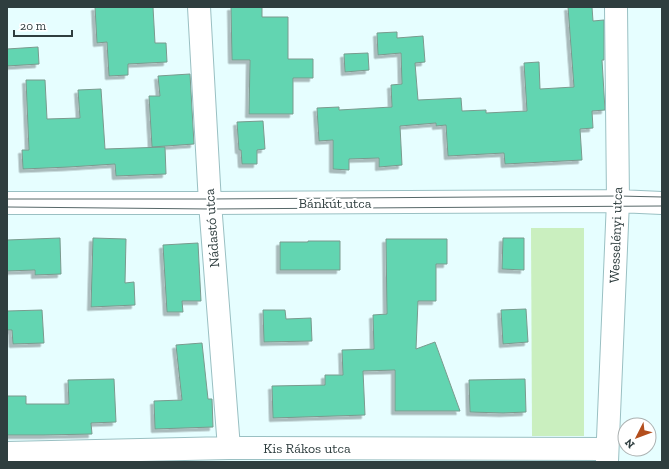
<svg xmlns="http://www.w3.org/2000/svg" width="669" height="469" viewBox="0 0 669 469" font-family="'Zilla Slab',serif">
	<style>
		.green { fill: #caefbf }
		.building { fill: #62d5b1; stroke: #7a9a8e; filter: url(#shadow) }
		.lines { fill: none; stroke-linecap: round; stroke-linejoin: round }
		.minor-casing { stroke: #9ac0c3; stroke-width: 24 }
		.minor { stroke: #fff; stroke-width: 22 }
		.tram { stroke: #576869; stroke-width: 1 }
		.labels { text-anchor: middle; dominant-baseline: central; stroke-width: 4; stroke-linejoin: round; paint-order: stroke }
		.street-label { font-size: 14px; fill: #2f3e3f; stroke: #fff }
	</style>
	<defs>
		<filter id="shadow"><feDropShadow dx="-3.5" dy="3.5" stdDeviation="0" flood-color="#0004"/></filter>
	</defs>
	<rect width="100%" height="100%" fill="#e6feff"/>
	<path class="green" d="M 531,228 L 584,228 L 584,436 L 532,436 Z"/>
	<path class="building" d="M 95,7 L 153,7 L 155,43 L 166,43 L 167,62 L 128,64 L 128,75 L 109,76 L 107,42 L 97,43 Z
		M 231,7 L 262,7 L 262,17 L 288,17 L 288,59 L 313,59 L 313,78 L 293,78 L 293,114 L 249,114 L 250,60 L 232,60 Z
		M 568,7 L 592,7 L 593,21 L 604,20 L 604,60 L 602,60 L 605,110 L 592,111 L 593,128 L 580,129 L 582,160 L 505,164 L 504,153 L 448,156 L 446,125 L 436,126 L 436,123 L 400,126 L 402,165 L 379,167 L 379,158 L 349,159 L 349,170 L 333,169 L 333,140 L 319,141 L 317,108 L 339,107 L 339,110 L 392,107 L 391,85 L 402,84 L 401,53 L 378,55 L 377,33 L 397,32 L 397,38 L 423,36 L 425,62 L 415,63 L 418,100 L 461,98 L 462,111 L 486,110 L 486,113 L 527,111 L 524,63 L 539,62 L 540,89 L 574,87 Z
		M 38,47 L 39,64 L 7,66 L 7,49 Z
		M 368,53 L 369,70 L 345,72 L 344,54 Z
		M 190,74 L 194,144 L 152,147 L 149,96 L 160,96 L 158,76 Z
		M 26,80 L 45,80 L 47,119 L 80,118 L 78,90 L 101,89 L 105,149 L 165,147 L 166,174 L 116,176 L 115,164 L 69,167 L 23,169 L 22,150 L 29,150 Z
		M 263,121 L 265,149 L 257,150 L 257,164 L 242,164 L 241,150 L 239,150 L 237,122 Z
		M 60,238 L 61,274 L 35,275 L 35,270 L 7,271 L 7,240 Z
		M 93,238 L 126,239 L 125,283 L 134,282 L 135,305 L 91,307 Z
		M 503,238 L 524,238 L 524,270 L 502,269 Z
		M 386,239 L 447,239 L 447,264 L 436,264 L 436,301 L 418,301 L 416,349 L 435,342 L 460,411 L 395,411 L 395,370 L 363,371 L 365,415 L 273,418 L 272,386 L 325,385 L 325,375 L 343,375 L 342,350 L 374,349 L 373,315 L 387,314 Z
		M 308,241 L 340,241 L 340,270 L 280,270 L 280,242 L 308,242 Z
		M 198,243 L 201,301 L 182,301 L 183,312 L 167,312 L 163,245 Z
		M 526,309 L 528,342 L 503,344 L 501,310 Z
		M 42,310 L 44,343 L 13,344 L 12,330 L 7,330 L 7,311 Z
		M 263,310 L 285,310 L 286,319 L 311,318 L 312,341 L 264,342 Z
		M 202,343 L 208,399 L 212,399 L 213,427 L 155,429 L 154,401 L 182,400 L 176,345 Z
		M 114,379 L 116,422 L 91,423 L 92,434 L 44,435 L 7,435 L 7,396 L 26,396 L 26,404 L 69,404 L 68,380 Z
		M 525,379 L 526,412 L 503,413 L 470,412 L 469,380 Z"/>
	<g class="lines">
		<g class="minor-casing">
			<path id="minor" d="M 199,7 L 210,203 L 229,448
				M 7,203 L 210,203 L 618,201 L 662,203
				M 7,453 L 229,448 L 607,449
				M 607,462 L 618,201 L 616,7"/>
		</g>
		<use href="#minor" class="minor"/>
		<path class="tram" d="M 7,199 L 210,199 L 618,196 L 662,197
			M 7,207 L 210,209 L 662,206"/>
	</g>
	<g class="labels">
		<g class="street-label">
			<text x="335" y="203">Bánkút utca</text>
			<text transform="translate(212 228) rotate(-94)">Nádastó utca</text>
			<text transform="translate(616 235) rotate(-88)">Wesselényi utca</text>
			<text x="307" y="448">Kis Rákos utca</text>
		</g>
	</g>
	<rect width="669" height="469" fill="none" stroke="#2f3e3f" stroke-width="16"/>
	<g transform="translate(637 437) rotate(228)"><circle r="19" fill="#ffffff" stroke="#acb2b2"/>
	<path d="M0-3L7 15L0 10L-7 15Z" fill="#b34e1d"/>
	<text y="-6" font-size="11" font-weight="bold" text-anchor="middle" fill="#2f3e3f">N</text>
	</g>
	<path d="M14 30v6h58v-6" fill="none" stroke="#2f3e3f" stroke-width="2"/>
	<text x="20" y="30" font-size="12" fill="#2f3e3f" stroke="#ffffff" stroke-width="3" paint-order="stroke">20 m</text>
</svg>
